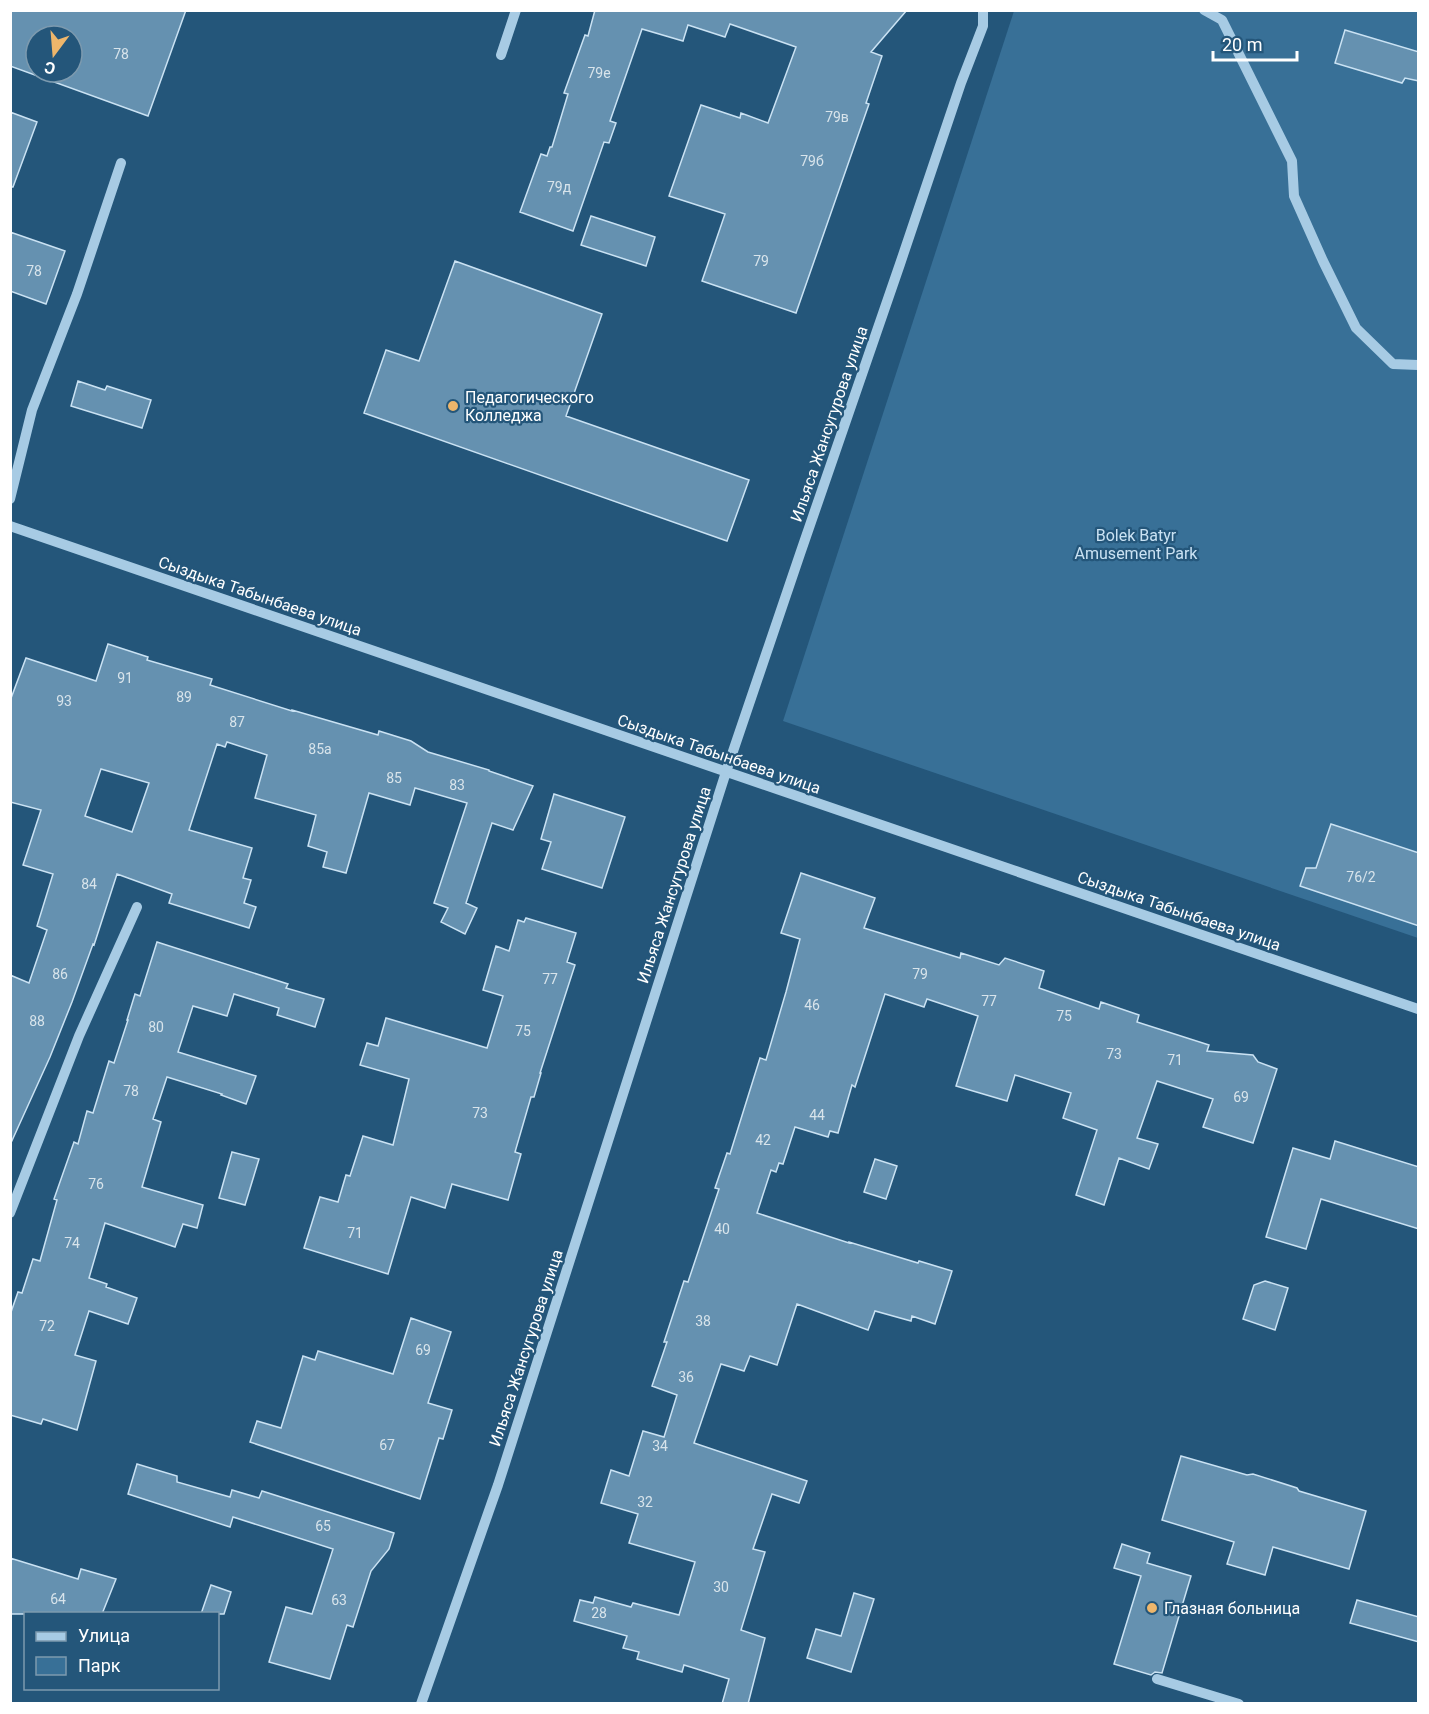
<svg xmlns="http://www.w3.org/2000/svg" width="1429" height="1714" viewBox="0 0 1429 1714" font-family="Roboto,sans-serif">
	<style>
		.green { fill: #387097 }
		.building { fill: #6591b0; stroke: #cae2f3; stroke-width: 1.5; fill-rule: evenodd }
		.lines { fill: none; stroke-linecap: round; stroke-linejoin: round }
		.minor { stroke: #a7cbe4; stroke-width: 10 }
		.poi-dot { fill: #eeb66b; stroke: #24567a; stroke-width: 2 }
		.labels { text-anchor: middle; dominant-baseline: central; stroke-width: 4.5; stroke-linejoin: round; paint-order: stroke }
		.number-label { font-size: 14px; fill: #d8e4eb }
		.poi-label { font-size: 16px; fill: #fff; stroke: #24567a; text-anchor: start }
		.street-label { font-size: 16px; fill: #fff; stroke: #24567a }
		.park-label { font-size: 16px; fill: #cae2f3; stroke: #24567a }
	</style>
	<rect width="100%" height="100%" fill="#24567a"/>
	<path class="green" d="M 1014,11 L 1418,11 L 1418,938 L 783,721 Z"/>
	<path class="building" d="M 10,10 L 186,10 L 148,116 L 10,66 ZM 36,36 L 72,36 L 72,72 L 36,72 Z
		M 595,10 L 907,10 L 871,52 L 882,56 L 866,103 L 869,104 L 796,313 L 702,281 L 725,214 L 669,196 L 701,105 L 740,118 L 741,113 L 768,123 L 796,47 L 730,24 L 725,37 L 688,25 L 683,41 L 642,29 L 610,121 L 616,123 L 609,143 L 604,142 L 573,231 L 520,212 L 541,154 L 547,156 L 550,147 L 552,147 L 568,94 L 564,93 L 585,35 L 588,36 Z
		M 1345,30 L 1419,52 L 1419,81 L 1405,78 L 1402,83 L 1335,63 Z
		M 10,112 L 37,122 L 13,187 L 10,187 Z
		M 591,216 L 655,237 L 646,266 L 581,245 Z
		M 10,232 L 65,251 L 46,304 L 10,291 Z
		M 455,261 L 602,314 L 566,416 L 749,480 L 727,541 L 364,413 L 386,350 L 419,361 Z
		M 78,381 L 105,390 L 107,386 L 151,400 L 142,428 L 71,406 Z
		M 108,644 L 148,657 L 147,660 L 212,679 L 210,685 L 292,711 L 292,710 L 378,735 L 379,731 L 411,741 L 428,752 L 489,770 L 489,771 L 533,786 L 513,830 L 492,823 L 466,903 L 477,908 L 465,934 L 441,922 L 448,908 L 434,903 L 467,803 L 415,788 L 410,805 L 369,793 L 346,873 L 323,867 L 327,852 L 308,846 L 316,815 L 255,798 L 267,755 L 227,742 L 225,747 L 217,744 L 189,830 L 252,848 L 243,878 L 251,880 L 244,903 L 256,907 L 249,928 L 169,903 L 172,894 L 117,874 L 94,945 L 93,944 L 72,1002 L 50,1057 L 10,1145 L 10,975 L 29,983 L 47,930 L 37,926 L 53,874 L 23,865 L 41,810 L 10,802 L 10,701 L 26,658 L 96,681 ZM 101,769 L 149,783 L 132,832 L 85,816 Z
		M 554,794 L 625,817 L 602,888 L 542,869 L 551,842 L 541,839 Z
		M 1331,824 L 1419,853 L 1419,926 L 1300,886 L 1306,868 L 1316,868 Z
		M 801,873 L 875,898 L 864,928 L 960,958 L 961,953 L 999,965 L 1005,958 L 1044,971 L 1039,988 L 1099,1009 L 1101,1002 L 1139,1015 L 1137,1022 L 1209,1045 L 1207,1051 L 1253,1055 L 1258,1062 L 1277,1069 L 1253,1143 L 1203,1127 L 1213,1099 L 1157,1081 L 1137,1138 L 1158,1144 L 1149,1169 L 1119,1158 L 1104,1205 L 1076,1195 L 1097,1130 L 1063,1118 L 1071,1093 L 1015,1075 L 1007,1101 L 956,1086 L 978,1016 L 927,999 L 924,1007 L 885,994 L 855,1087 L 852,1085 L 838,1133 L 830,1131 L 828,1137 L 795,1127 L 783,1164 L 779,1163 L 776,1172 L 771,1170 L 757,1213 L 849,1243 L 849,1242 L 918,1263 L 919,1261 L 952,1271 L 935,1324 L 912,1316 L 911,1321 L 875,1311 L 868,1330 L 797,1304 L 777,1365 L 750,1356 L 744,1371 L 721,1364 L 694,1443 L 807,1481 L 799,1503 L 772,1494 L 753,1549 L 765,1552 L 741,1630 L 765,1638 L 748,1704 L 722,1704 L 729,1679 L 684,1665 L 682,1672 L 637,1659 L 639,1652 L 623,1648 L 627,1636 L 574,1621 L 580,1600 L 593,1603 L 595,1597 L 631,1607 L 633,1603 L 679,1615 L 695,1562 L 629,1543 L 638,1514 L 601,1503 L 611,1470 L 629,1476 L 643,1431 L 664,1437 L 677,1395 L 652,1386 L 667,1342 L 664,1342 L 684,1281 L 688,1282 L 719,1189 L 715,1188 L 727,1153 L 730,1154 L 760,1058 L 766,1060 L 786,992 L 800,939 L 781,933 Z
		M 526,918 L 576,933 L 567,962 L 575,965 L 540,1073 L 541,1073 L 534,1097 L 531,1097 L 515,1152 L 521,1154 L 508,1200 L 452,1184 L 445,1208 L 411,1197 L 388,1274 L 304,1248 L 320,1197 L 338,1202 L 346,1175 L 350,1176 L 363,1136 L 393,1145 L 409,1079 L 360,1065 L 367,1043 L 378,1046 L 386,1018 L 487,1048 L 503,996 L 483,990 L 496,946 L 509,951 L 518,920 L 524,922 Z
		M 157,942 L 288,984 L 286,988 L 324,999 L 315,1027 L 277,1015 L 279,1008 L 234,994 L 227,1016 L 193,1006 L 178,1052 L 256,1076 L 246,1104 L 221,1095 L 222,1094 L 167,1077 L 153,1119 L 161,1122 L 142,1187 L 203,1205 L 197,1228 L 183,1224 L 175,1247 L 105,1223 L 89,1278 L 107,1284 L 106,1287 L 137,1298 L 128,1324 L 89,1311 L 75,1355 L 96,1361 L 77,1430 L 43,1419 L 41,1424 L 10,1415 L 10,1315 L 18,1292 L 22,1293 L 33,1259 L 40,1261 L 57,1200 L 54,1199 L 74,1142 L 78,1144 L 87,1111 L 93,1113 L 109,1061 L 114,1063 L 128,1020 L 127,1020 L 135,994 L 140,996 Z
		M 1335,1141 L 1419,1167 L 1419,1229 L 1321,1199 L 1306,1249 L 1266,1237 L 1293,1148 L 1330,1159 Z
		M 232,1152 L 259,1159 L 245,1205 L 219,1198 Z
		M 875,1159 L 897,1166 L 886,1199 L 864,1192 Z
		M 1265,1281 L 1288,1288 L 1275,1330 L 1243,1319 L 1254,1285 Z
		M 411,1318 L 451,1332 L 428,1403 L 452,1410 L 443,1439 L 439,1438 L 420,1499 L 250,1442 L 257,1421 L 281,1428 L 303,1356 L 315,1360 L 318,1351 L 393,1374 Z
		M 1181,1456 L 1247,1475 L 1253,1474 L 1297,1488 L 1299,1491 L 1366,1511 L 1349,1569 L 1273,1547 L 1265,1575 L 1227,1564 L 1234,1542 L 1162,1520 Z
		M 137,1464 L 177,1476 L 177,1482 L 230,1497 L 232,1490 L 259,1498 L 262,1491 L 394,1533 L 389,1549 L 371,1571 L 353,1627 L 347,1625 L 330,1679 L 269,1662 L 286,1607 L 312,1614 L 333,1549 L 233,1517 L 230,1527 L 128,1494 Z
		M 1122,1544 L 1150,1553 L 1147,1563 L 1191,1576 L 1162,1673 L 1155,1672 L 1151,1675 L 1114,1664 L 1141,1576 L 1114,1568 Z
		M 10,1558 L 78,1579 L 81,1569 L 116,1579 L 102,1614 L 10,1614 Z
		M 211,1585 L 231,1592 L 224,1614 L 201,1614 Z
		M 854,1593 L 874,1599 L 851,1672 L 807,1658 L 816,1629 L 841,1636 Z
		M 1357,1600 L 1419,1617 L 1419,1642 L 1350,1623 Z"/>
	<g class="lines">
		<path class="minor" d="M 1204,10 L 1222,20 L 1292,161 L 1294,196 L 1323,261 L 1356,328 L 1393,364 L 1418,365
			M 501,55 L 516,10
			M 10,499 L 32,410 L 77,294 L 121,163
			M 10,526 L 1418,1009
			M 10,1213 L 79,1036 L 137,907
			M 1157,1679 L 1239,1704
			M 421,1704 L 498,1485 L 726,772 L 800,554 L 900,264 L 961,83 L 983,26 L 983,10"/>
	</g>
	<g class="poi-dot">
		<circle cx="453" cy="406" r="6"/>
		<circle cx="1152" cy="1608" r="6"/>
	</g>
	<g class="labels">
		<g class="number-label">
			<text x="121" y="54">78</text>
			<text x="599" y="73">79е</text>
			<text x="837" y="117">79в</text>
			<text x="812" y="161">79б</text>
			<text x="559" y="187">79д</text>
			<text x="761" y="261">79</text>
			<text x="34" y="271">78</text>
			<text x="125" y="678">91</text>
			<text x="184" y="697">89</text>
			<text x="64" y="701">93</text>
			<text x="237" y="722">87</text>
			<text x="320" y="749">85а</text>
			<text x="394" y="778">85</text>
			<text x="457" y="785">83</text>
			<text x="1361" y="877">76/2</text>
			<text x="89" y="884">84</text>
			<text x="60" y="974">86</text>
			<text x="920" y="974">79</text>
			<text x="550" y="979">77</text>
			<text x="989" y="1001">77</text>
			<text x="812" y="1005">46</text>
			<text x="1064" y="1016">75</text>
			<text x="37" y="1021">88</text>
			<text x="156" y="1027">80</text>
			<text x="523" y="1031">75</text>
			<text x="1114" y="1054">73</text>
			<text x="1175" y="1060">71</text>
			<text x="131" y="1091">78</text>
			<text x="1241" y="1097">69</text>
			<text x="480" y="1113">73</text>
			<text x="817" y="1115">44</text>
			<text x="763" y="1140">42</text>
			<text x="96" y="1184">76</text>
			<text x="722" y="1229">40</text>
			<text x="355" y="1233">71</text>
			<text x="72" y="1243">74</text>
			<text x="703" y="1321">38</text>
			<text x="47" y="1326">72</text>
			<text x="423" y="1350">69</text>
			<text x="686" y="1377">36</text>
			<text x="387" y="1445">67</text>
			<text x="660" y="1446">34</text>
			<text x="645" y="1502">32</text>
			<text x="323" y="1526">65</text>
			<text x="721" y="1587">30</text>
			<text x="58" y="1599">64</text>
			<text x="339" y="1600">63</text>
			<text x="599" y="1613">28</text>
		</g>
		<g class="poi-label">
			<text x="465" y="397">Педагогического<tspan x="465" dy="18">Колледжа</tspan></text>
			<text x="1164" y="1608">Глазная больница</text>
		</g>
		<g class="street-label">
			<text transform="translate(829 424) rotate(-71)">Ильяса Жансугурова улица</text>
			<text transform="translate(260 596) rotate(19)">Сыздыка Табынбаева улица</text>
			<text transform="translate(719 754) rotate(19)">Сыздыка Табынбаева улица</text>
			<text transform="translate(674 885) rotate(-72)">Ильяса Жансугурова улица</text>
			<text transform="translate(1179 911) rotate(19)">Сыздыка Табынбаева улица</text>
			<text transform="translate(526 1348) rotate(-72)">Ильяса Жансугурова улица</text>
		</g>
		<g class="park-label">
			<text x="1136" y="535">Bolek Batyr<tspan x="1136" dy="18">Amusement Park</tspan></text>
		</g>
	</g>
	<rect width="1429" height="1714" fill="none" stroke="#ffffff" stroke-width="24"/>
	<rect x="24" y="1612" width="195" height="78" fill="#24567a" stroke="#7c9aaf" stroke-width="1.5"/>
	<rect x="36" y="1632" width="30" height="9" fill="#a7cbe4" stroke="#7c9aaf" stroke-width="1.5"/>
	<text x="78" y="1642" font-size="18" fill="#ffffff">Улица</text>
	<rect x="36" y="1657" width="30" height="18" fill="#387097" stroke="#7c9aaf" stroke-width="1.5"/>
	<text x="78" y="1672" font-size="18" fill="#ffffff">Парк</text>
	<g transform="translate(54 54) rotate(196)"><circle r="28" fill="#24567a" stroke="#7c9aaf" stroke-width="1.5"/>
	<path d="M0-4.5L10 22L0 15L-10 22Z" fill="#eeb66b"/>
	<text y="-9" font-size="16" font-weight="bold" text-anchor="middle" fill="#ffffff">С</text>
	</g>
	<path d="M1213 51v9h84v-9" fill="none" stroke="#ffffff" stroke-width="3"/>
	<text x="1222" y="51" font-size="18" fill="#ffffff" stroke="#24567a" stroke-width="4.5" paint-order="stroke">20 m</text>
</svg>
